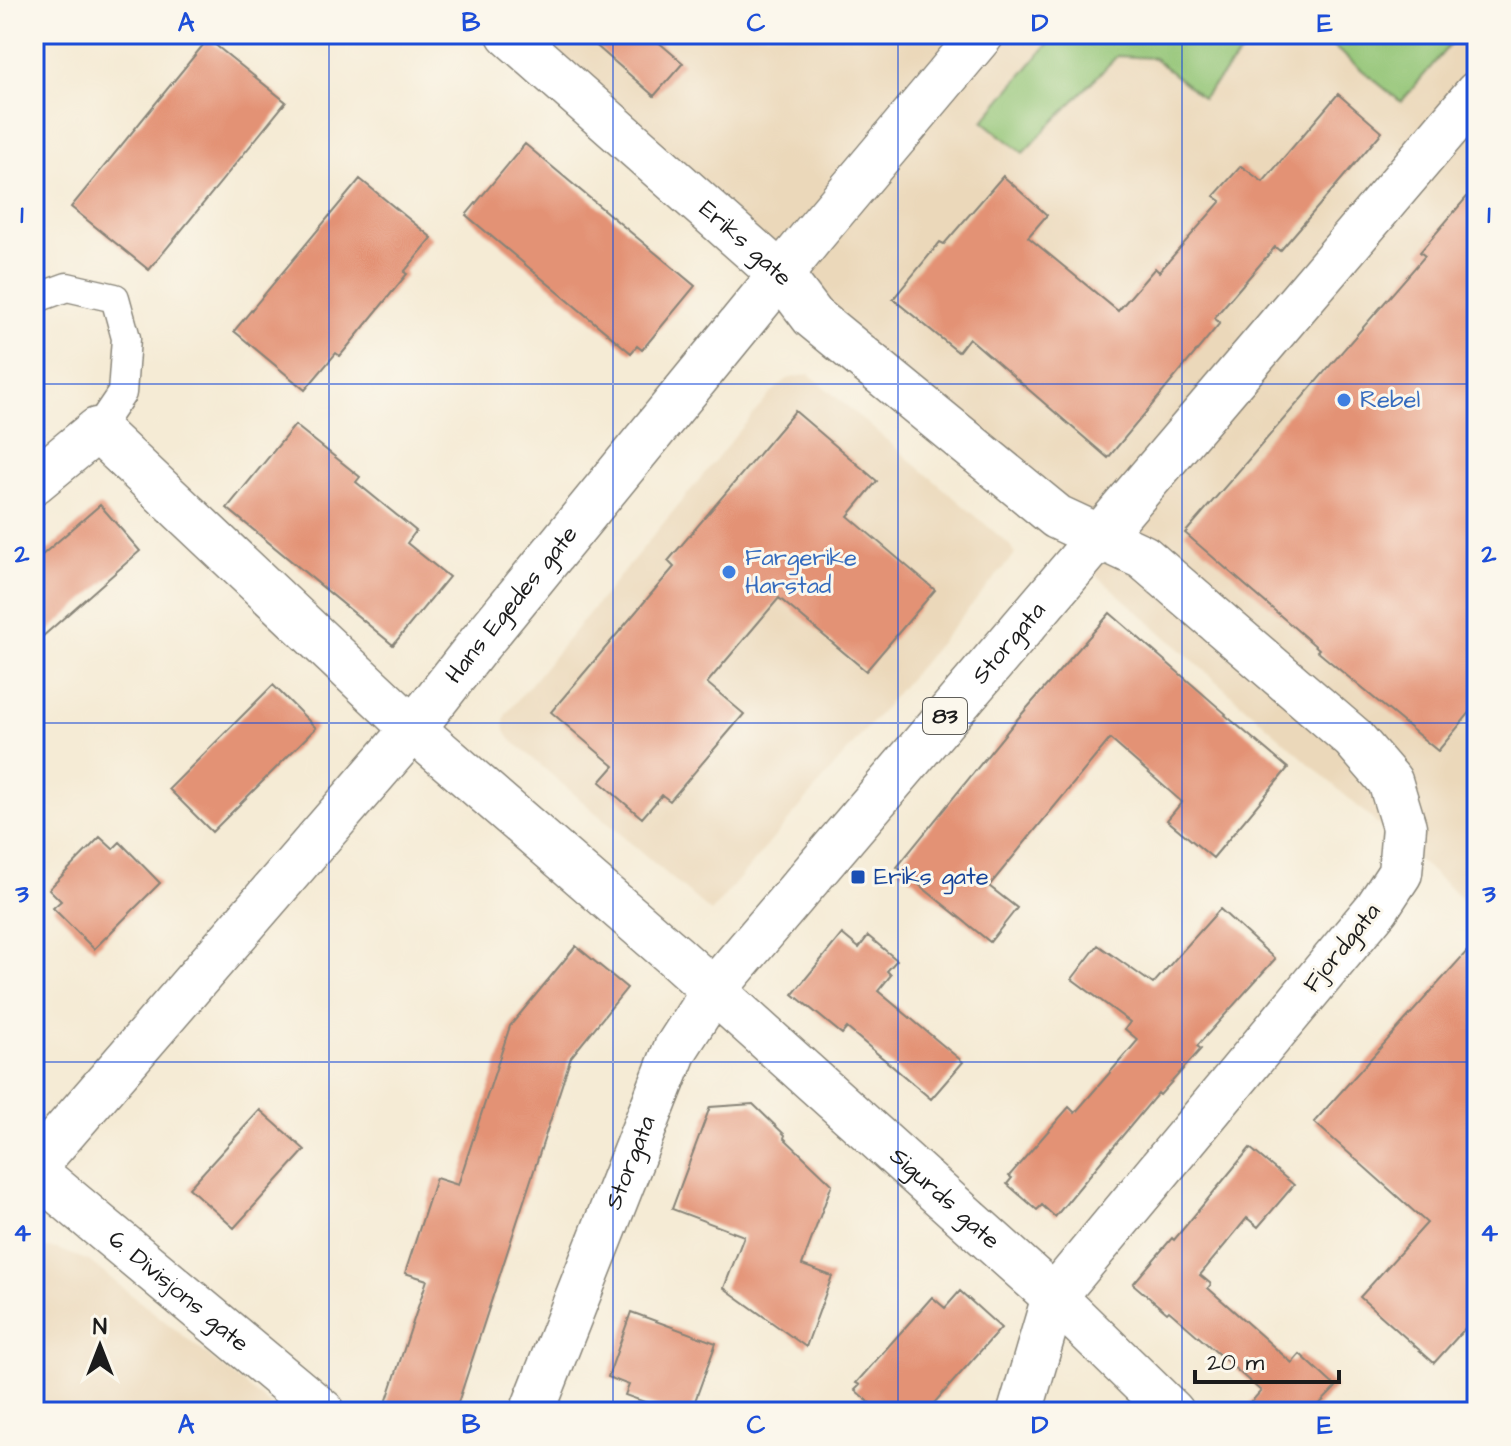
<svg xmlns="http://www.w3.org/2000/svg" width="1511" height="1446" viewBox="0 0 1511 1446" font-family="'Architects Daughter',sans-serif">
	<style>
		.built { fill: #ebd8ba }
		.green { fill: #92c474; stroke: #577048; stroke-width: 2 }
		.building { fill: #e39274 }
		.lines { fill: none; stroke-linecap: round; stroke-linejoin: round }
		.service-casing { stroke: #888478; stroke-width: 31 }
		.minor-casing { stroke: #888478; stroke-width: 47 }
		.trunk-casing { stroke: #888478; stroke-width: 47 }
		.service { stroke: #fff; stroke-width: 28 }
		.minor { stroke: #fff; stroke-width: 44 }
		.trunk { stroke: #fff; stroke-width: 44 }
		.grid { fill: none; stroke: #1d4ed8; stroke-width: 2; stroke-opacity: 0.55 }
		.shop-dot { fill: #3f7fe0; stroke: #fbf7ec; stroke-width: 3 }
		.transit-dot { fill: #1a4fb4; stroke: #fbf7ec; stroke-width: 3 }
		.labels { text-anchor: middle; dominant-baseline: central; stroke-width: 6; stroke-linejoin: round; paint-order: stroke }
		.shield { fill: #fbf7ec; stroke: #5f5e5a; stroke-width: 2 }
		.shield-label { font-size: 22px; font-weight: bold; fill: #1c1c1c }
		.street-label { font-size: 24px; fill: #1c1c1c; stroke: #fbf7ec }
		.shop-label { font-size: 24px; fill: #366cbe; stroke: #fbf7ec; text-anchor: start }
		.transit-label { font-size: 24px; fill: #164399; stroke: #fbf7ec; text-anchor: start }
		.neatline { fill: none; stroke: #1d4ed8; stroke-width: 3 }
		.grid-label { font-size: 26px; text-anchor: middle; font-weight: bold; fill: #1d4ed8 }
	</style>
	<rect width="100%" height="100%" fill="#fbf7ec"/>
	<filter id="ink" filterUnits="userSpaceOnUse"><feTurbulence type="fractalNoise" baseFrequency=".0125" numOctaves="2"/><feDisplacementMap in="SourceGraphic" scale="16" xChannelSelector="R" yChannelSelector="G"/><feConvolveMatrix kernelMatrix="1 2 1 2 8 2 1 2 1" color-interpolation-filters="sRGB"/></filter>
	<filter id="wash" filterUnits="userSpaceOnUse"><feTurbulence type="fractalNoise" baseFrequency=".006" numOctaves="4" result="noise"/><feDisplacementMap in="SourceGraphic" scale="32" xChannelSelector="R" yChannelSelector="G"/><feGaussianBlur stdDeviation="1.8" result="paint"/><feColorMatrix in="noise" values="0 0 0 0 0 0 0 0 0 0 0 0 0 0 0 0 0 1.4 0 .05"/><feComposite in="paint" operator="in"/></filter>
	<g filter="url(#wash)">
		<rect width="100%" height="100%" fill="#f5ebd5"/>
		<path class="built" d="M 485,34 L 1477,34 L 1477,912 Z
			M 809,374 L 1012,547 L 1015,554 L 711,912 L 510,739 L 505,731 L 504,720 L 506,714 L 770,394 L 787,379 Z
			M 34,1247 L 58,1249 L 89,1261 L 279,1412 L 34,1412 Z"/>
		<path class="green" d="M 1056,34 L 1257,34 L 1203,98 L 1154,58 L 1117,56 L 1023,153 L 983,121 Z
			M 1318,34 L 1459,34 L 1401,102 Z"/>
		<g id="blocks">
			<path class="building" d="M 583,34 L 649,34 L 683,63 L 654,96 Z
				M 208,39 L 286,102 L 149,270 L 71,207 Z
				M 1338,94 L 1382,132 L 1280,251 L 1275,247 L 1214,318 L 1220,323 L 1108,458 L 969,338 L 958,352 L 893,299 L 940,242 L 944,244 L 1003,176 L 1047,215 L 1028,237 L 1118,311 L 1155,268 L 1159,272 L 1221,201 L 1214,196 L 1241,166 L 1263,182 Z
				M 525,144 L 695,286 L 642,350 L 637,346 L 631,353 L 466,215 Z
				M 360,179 L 432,238 L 404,272 L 407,274 L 340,356 L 336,353 L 305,390 L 234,331 Z
				M 1477,185 L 1477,704 L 1438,751 L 1317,651 L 1319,649 L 1185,533 L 1425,256 L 1420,252 Z
				M 795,411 L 877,481 L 848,516 L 935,590 L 866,671 L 779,598 L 707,683 L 744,714 L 670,801 L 662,795 L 642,818 L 600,782 L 614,766 L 551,712 L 674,567 L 668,561 Z
				M 295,425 L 360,477 L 356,482 L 416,531 L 407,543 L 449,577 L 393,645 L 227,508 Z
				M 100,505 L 140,551 L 34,644 L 34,562 Z
				M 1110,613 L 1226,714 L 1225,715 L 1288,768 L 1213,858 L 1167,820 L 1182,802 L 1110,739 L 989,886 L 1017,908 L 990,942 L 897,867 L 1014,723 Z
				M 273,685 L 316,728 L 212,832 L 169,789 Z
				M 100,837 L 113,849 L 120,842 L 160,883 L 94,949 L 53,908 L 61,901 L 49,889 Z
				M 1220,909 L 1275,959 L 1197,1046 L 1201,1049 L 1160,1095 L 1158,1093 L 1055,1217 L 1042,1205 L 1037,1210 L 1007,1184 L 1012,1178 L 1009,1176 L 1069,1107 L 1075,1113 L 1138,1040 L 1125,1029 L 1130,1022 L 1072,979 L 1098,945 L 1153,984 Z
				M 842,934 L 859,948 L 868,936 L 897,960 L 887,971 L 891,975 L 878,991 L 963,1062 L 931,1099 L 847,1028 L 842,1034 L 793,994 Z
				M 1477,940 L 1477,1315 L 1434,1363 L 1360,1297 L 1427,1223 L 1314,1122 Z
				M 576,946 L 627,988 L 571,1057 L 455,1412 L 383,1412 L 427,1280 L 405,1273 L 436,1178 L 458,1185 L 510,1026 Z
				M 753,1104 L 785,1135 L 784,1138 L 832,1184 L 802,1265 L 832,1276 L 806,1347 L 724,1288 L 744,1236 L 672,1209 L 710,1107 Z
				M 260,1110 L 305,1150 L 234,1228 L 189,1188 Z
				M 1250,1148 L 1294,1185 L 1258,1227 L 1247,1218 L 1200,1275 L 1211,1284 L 1208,1288 L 1292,1363 L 1300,1354 L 1336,1387 L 1312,1412 L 1242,1412 L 1261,1391 L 1169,1311 L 1167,1313 L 1133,1284 L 1172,1238 L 1174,1240 Z
				M 960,1291 L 1001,1328 L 926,1412 L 880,1412 L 855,1390 L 860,1385 L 856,1383 L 932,1297 L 945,1308 Z
				M 631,1312 L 716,1343 L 691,1412 L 672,1412 L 625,1395 L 629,1385 L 608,1377 Z"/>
		</g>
	</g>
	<g filter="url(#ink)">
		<use href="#blocks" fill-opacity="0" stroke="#888478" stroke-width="2"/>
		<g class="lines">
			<g class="service-casing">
				<path id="service" d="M 34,299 L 67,287 L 115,298 L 126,338 L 122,393 L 97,430"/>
			</g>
			<g class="minor-casing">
				<g id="minor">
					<path id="s1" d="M 509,34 L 781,275 L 813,317 L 1057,517 L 1143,557 L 1353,738 L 1390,781 L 1404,827 L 1400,873 L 1377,908 L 1054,1297 L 1020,1412"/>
					<path id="s2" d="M 34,482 L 97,430 L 413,729 L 675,956 L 1054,1297 L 1172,1412"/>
					<path id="s3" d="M 34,1167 L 413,729 L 480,643 L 813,235 L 982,34"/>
					<path id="s4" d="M 34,1171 L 323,1412"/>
				</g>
			</g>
			<g class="trunk-casing">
				<g id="trunk">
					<path id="s5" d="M 532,1412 L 675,1050 L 713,991 L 1477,93"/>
				</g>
			</g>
			<use href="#service" class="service"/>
			<use href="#minor" class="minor"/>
			<use href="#trunk" class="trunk"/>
		</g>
	</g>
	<path class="grid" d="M 329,34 L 329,1412M 613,34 L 613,1412M 898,34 L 898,1412M 1182,34 L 1182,1412M 34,384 L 1477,384M 34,723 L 1477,723M 34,1062 L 1477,1062"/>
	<g class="shop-dot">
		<circle cx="1344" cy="400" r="8"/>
		<circle cx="729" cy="572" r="8"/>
	</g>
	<rect class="transit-dot" x="850" y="869" width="16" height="16" rx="4"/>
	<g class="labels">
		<rect class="shield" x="923" y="698" width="44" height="36" rx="6"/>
		<g class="shield-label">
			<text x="945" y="716">83</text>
		</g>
		<g class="street-label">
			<text stroke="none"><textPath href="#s1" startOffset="316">Eriks gate</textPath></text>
			<text stroke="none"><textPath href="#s3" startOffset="738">Hans Egedes gate</textPath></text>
			<text stroke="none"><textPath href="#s5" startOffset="916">Storgata</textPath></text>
			<text transform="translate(1342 948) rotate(-51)">Fjordgata</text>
			<text stroke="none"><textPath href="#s5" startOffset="268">Storgata</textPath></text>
			<text stroke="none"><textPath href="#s2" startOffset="1226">Sigurds gate</textPath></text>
			<text stroke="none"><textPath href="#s4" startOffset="188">6. Divisjons gate</textPath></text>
		</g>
		<g class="shop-label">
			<text x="1360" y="400">Rebel</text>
			<text x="745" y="558">Fargerike<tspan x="745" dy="28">Harstad</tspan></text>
		</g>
		<g class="transit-label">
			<text x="874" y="877">Eriks gate</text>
		</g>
	</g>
	<rect width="1511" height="1446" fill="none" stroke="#fbf7ec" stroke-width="88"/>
	<g transform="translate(100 1346)" stroke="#fbf7ec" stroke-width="6" paint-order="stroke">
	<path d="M0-6L14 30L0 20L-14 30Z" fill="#1c1c1c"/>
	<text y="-12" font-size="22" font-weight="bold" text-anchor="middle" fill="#1c1c1c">N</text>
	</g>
	<path d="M1195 1370v12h144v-12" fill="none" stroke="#1c1c1c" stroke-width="4"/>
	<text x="1207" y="1370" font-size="24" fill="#1c1c1c" stroke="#fbf7ec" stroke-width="6" paint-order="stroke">20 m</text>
	<rect x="44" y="44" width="1423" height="1358" class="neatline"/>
	<g class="grid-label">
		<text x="186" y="31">A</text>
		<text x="471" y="31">B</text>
		<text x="756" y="31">C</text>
		<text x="1040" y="31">D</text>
		<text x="1325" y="31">E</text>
		<text x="22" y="223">1</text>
		<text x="1489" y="223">1</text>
		<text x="22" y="562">2</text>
		<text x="1489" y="562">2</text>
		<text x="22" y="902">3</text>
		<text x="1489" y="902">3</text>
		<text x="22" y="1241">4</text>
		<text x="1489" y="1241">4</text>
		<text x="186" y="1433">A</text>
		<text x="471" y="1433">B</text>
		<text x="756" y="1433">C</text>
		<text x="1040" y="1433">D</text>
		<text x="1325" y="1433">E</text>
	</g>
</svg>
